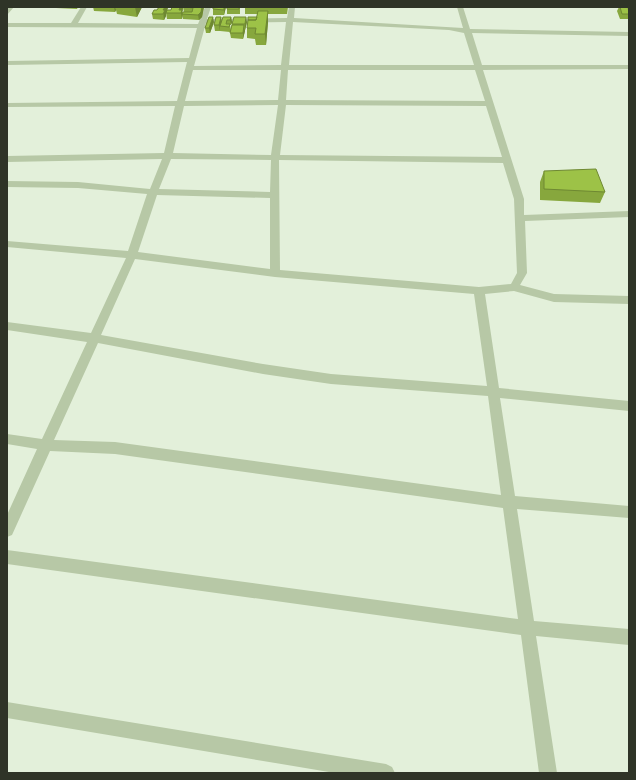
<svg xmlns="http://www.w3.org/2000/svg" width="636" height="780" viewBox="0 0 636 780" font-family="'PT Sans Narrow',sans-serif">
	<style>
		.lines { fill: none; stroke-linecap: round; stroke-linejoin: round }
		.minor { fill: #b7c8a6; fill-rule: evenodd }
		.wall { fill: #87a73d; fill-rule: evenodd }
		.shaded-wall { fill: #6e8832 }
		.building { fill: #9dc247; stroke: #6e8832 }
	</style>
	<rect width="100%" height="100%" fill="#e3f0da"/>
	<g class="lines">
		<path class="minor" d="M 8,7 L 14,7 L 7,15 L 7,8 Z
			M 81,7 L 87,7 L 78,23 L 198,24 L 205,7 L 211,7 L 207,19 L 287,18 L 289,7 L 295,7 L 294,18 L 463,28 L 457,7 L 463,7 L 470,29 L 629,32 L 629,36 L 472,33 L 482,65 L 629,65 L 629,69 L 483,70 L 524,199 L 524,215 L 629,211 L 629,217 L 525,221 L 527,273 L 520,285 L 554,294 L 629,296 L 629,304 L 554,302 L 514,291 L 485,294 L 499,388 L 629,401 L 629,411 L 500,398 L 515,496 L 629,506 L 629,518 L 517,509 L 534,621 L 629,629 L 629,645 L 536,636 L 557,773 L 539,773 L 521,635 L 7,564 L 7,550 L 518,619 L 503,508 L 115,454 L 50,451 L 12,535 L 7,537 L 7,515 L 37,449 L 7,444 L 7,434 L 42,439 L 87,342 L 7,330 L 7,322 L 91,333 L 126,258 L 7,247 L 7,241 L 128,251 L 147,194 L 78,188 L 7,187 L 7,181 L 78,182 L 150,189 L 162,159 L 7,162 L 7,156 L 164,153 L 175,106 L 7,107 L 7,103 L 177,101 L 187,62 L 7,65 L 7,61 L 189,58 L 197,28 L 7,27 L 7,23 L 71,23 ZM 286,22 L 281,65 L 194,66 L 206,23 ZM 293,22 L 449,30 L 464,33 L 474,65 L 289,65 ZM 193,70 L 281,70 L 278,100 L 185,101 ZM 288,70 L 475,70 L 485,101 L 286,100 ZM 278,105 L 271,155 L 173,153 L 184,106 ZM 286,105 L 486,106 L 502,157 L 280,155 ZM 171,159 L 271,160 L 270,192 L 159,189 ZM 279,160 L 503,163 L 514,199 L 517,273 L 511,284 L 479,287 L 280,270 ZM 157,195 L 270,198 L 270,269 L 138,252 ZM 135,259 L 275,277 L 474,294 L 487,386 L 331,374 L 263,364 L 101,335 ZM 98,343 L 263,374 L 331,384 L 488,396 L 501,495 L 115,442 L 54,440 Z
			M 7,702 L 386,764 L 392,767 L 395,773 L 335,773 L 7,718 Z"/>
	</g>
	<path class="wall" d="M 21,7 L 43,7 L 43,8 L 21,8 Z
		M 45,7 L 55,7 L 54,8 L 45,8 Z
		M 56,7 L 78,7 L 77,9 L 56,8 Z
		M 93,7 L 142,7 L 137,17 L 117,14 L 116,10 L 115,12 L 94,11 Z
		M 159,7 L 183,7 L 183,9 L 182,11 L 182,13 L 184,12 L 183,7 L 204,7 L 202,17 L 199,20 L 183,19 L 182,16 L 182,19 L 167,19 L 166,13 L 167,11 L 166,13 L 166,16 L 164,20 L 153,19 L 152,14 L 157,10 ZM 168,7 L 172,7 L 171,10 L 167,10 Z
		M 226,7 L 224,15 L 213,15 L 213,9 Z
		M 240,7 L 240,14 L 227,14 L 227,9 Z
		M 245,7 L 288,7 L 287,14 L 268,14 L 268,22 L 266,45 L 256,45 L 255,39 L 247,38 L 247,28 L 257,17 L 257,14 L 245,14 Z
		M 619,7 L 628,7 L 629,10 L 629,16 L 628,19 L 620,19 L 617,11 Z
		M 221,17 L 221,21 L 231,17 L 232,22 L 231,25 L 230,25 L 231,30 L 230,32 L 220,31 L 220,29 L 220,31 L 215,31 L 214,25 Z
		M 214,22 L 210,33 L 206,33 L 205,28 Z
		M 247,22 L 243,39 L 231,38 L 230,33 L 232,24 Z
		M 544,171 L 605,192 L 600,203 L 540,200 L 540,182 Z"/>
	<path class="shaded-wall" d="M 114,7 L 115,7 L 116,10 L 115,12 Z
		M 135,7 L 142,7 L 137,17 Z
		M 165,7 L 168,7 L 168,8 L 166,13 L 166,16 L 164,20 L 163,10 Z
		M 174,7 L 183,7 L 182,19 L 181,13 Z
		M 202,7 L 204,7 L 202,17 L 199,20 L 198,15 Z
		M 224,7 L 226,7 L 224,15 Z
		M 268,11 L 268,22 L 266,45 L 265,34 Z
		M 213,17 L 214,22 L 210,33 L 209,28 Z
		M 221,17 L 222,22 L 220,26 L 220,31 L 219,25 Z
		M 231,17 L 232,22 L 231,25 L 230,20 Z
		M 246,17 L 247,22 L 245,30 L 245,24 Z
		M 244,25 L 245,31 L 243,39 L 243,33 Z"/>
	<path class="building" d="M 159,7 L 165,7 L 163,10 L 165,10 L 163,14 L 152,14 L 154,10 L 157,10 Z
		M 172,7 L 180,7 L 179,10 L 182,10 L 181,13 L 166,13 L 167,10 L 171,10 Z
		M 186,7 L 202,7 L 201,12 L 198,15 L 182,14 L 183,12 L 192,12 L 193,8 Z
		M 213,7 L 224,7 L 224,10 L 213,9 Z
		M 227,7 L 239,7 L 239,9 L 227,9 Z
		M 620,7 L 628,7 L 629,14 L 622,14 Z
		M 258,11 L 268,11 L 265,34 L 255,34 L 256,28 L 247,28 L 248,20 L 256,20 Z
		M 209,17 L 213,17 L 209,28 L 205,28 Z
		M 216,17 L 221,17 L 219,25 L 214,25 Z
		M 223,17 L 231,17 L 230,20 L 227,20 L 226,24 L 230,24 L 229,27 L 220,26 Z
		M 234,17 L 246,17 L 245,24 L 232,24 Z
		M 248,17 L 257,17 L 256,20 L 248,20 Z
		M 232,25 L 244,25 L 243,33 L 230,33 Z
		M 596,169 L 605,192 L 544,189 L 544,171 Z"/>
	<rect width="636" height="780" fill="none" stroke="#2f3427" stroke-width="16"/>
</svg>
